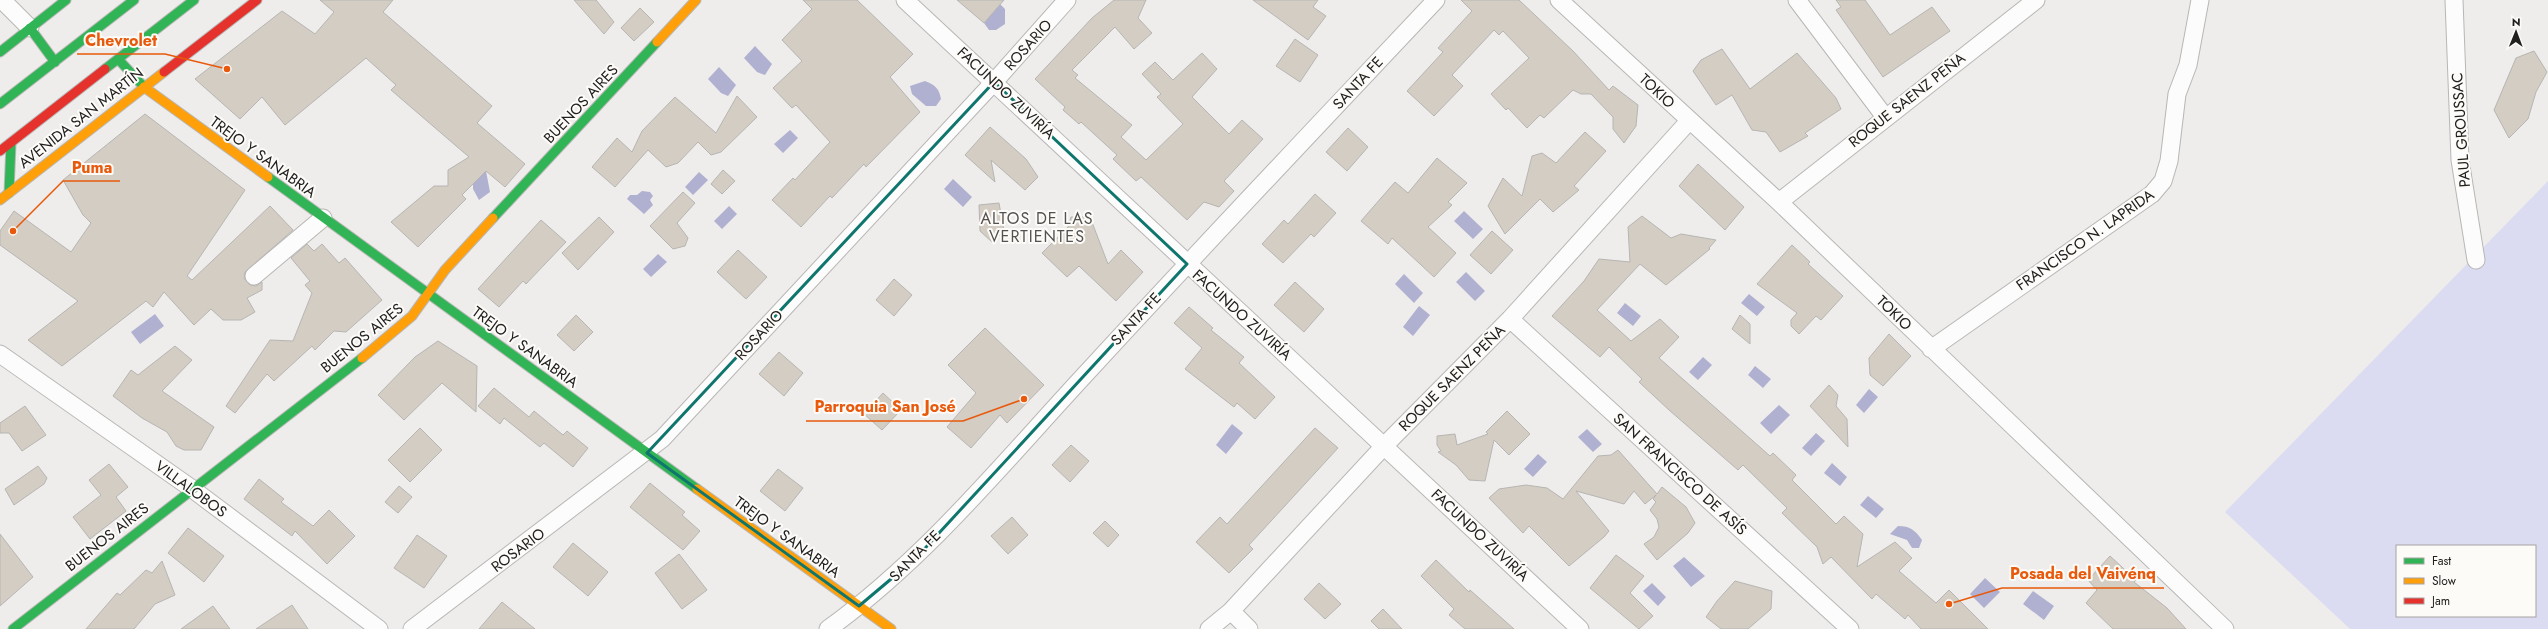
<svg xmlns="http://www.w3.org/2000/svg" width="2548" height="629" viewBox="0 0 2548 629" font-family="Jost,sans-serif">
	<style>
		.green { fill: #dbdbf2; fill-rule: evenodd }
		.water { fill: #b0b0d1 }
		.building { fill: #d4cdc3; stroke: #b6b5b3 }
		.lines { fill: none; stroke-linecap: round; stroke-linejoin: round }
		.street-casing { stroke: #b7b7b5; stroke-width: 19 }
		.fast-casing { stroke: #b7b7b5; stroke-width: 11 }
		.slow-casing { stroke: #b7b7b5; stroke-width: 11 }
		.jam-casing { stroke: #b7b7b5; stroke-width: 11 }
		.street { stroke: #fdfcfc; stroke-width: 17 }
		.fast { stroke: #30b455; stroke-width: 9 }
		.slow { stroke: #ff9f0a; stroke-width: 9 }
		.jam { stroke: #e5322d; stroke-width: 9 }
		.marked { fill: none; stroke: #0f766e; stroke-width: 3; stroke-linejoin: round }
		.labels { text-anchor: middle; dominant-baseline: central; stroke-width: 4; stroke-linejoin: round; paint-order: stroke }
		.street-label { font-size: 15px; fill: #21201f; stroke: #fdfbf8 }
		.neighbourhood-label { font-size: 16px; letter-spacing: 1px; fill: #545250; stroke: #fdfbf8 }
		.leader { fill: none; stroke: #e8590c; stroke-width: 1.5 }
		.callout-dot { fill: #e8590c; stroke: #fdfbf8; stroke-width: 1.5 }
		.callout-label { font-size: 16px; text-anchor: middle; font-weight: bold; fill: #e8590c; stroke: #fdfbf8; stroke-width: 4; stroke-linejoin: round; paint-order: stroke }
	</style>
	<rect width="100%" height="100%" fill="#efedeb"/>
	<path class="green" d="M 2548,181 L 2548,629 L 2350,629 L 2225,512 ZM 2397,546 L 2535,546 L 2535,616 L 2397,616 Z"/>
	<path class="water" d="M 1000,4 L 1005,9 L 1005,24 L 996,30 L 989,30 L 984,23 Z
		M 755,46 L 772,64 L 765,75 L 757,72 L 744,58 Z
		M 719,67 L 736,85 L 728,96 L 721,93 L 708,79 Z
		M 925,81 C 935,85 939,88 941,99 L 936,106 L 926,106 L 912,94 L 910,86 Z
		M 790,130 L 798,138 L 783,153 L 774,144 Z
		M 486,171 L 490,192 L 479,200 L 473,189 L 473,183 Z
		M 699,172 L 708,180 L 693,195 L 685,187 Z
		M 953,179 L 972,197 L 963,207 L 944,189 Z
		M 642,191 L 650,192 L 653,196 L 650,200 L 653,205 L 644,214 L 627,199 L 630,195 L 637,195 Z
		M 729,206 L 737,214 L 722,229 L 714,221 Z
		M 1464,211 L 1483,229 L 1473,239 L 1454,221 Z
		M 658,254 L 667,262 L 651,277 L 643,269 Z
		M 1466,272 L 1485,291 L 1475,301 L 1456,282 Z
		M 1404,274 L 1423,293 L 1414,303 L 1395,284 Z
		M 1749,294 L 1765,307 L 1757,316 L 1741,303 Z
		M 1625,303 L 1641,316 L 1633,326 L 1617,313 Z
		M 1419,306 L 1430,315 L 1413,336 L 1403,327 Z
		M 155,314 L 164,326 L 140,344 L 131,332 Z
		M 1703,357 L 1712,365 L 1698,380 L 1689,372 Z
		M 1755,366 L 1771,379 L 1763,388 L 1748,375 Z
		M 1869,389 L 1878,397 L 1864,413 L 1856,405 Z
		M 1779,405 L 1790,415 L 1771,434 L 1760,423 Z
		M 1232,424 L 1243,433 L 1226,454 L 1216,445 Z
		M 1587,429 L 1602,444 L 1593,452 L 1578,437 Z
		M 1816,433 L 1825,441 L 1811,456 L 1802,448 Z
		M 1538,454 L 1547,462 L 1533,477 L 1524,469 Z
		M 1832,463 L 1847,477 L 1840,486 L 1824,473 Z
		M 1868,496 L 1884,509 L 1876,518 L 1860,505 Z
		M 1898,526 C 1910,526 1915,530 1922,540 L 1919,548 L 1912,548 L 1907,540 L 1890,534 Z
		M 1684,557 L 1705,576 L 1691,587 L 1673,566 Z
		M 1985,578 L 2000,592 L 1984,608 L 1970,594 Z
		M 1652,583 L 1666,597 L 1658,606 L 1643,591 Z
		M 2033,591 L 2054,606 L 2044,620 L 2023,604 Z"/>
	<path class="building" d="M 320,0 L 393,0 L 383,12 L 492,106 L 477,123 L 525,164 L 505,187 L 486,171 L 462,195 L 466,199 L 418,247 L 391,222 L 434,186 L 448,186 L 448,170 L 469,157 L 391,90 L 396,85 L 366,58 L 285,125 L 262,97 L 240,119 L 195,79 L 282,11 L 315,34 L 334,12 Z
		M 574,0 L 596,0 L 614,22 L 604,34 Z
		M 803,0 L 857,0 L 913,54 L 890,77 L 920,112 L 866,167 L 864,164 L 832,198 L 830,196 L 801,227 L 772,200 L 793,178 L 795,180 L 830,142 L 796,105 L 792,108 L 773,88 L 802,61 L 782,40 L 812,9 Z
		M 957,0 L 1004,0 L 984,23 Z
		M 1114,0 L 1146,0 L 1138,18 L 1152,33 L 1134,49 L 1115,27 L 1072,70 L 1078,75 L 1075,78 L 1132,125 L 1121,137 L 1146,160 L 1183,124 L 1157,97 L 1161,94 L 1142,74 L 1155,62 L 1173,80 L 1202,53 L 1217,69 L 1192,97 L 1229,134 L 1242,120 L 1263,139 L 1224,181 L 1234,191 L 1219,207 L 1204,202 L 1187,220 L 1141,177 L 1136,181 L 1113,159 L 1117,155 L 1081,122 L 1079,124 L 1063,110 L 1065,107 L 1035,79 L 1092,18 Z
		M 1253,0 L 1318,0 L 1313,7 L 1326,16 L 1308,40 Z
		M 1461,0 L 1519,0 L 1573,51 L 1609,90 L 1613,86 L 1638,105 L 1636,126 L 1624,143 L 1613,129 L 1613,117 L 1591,94 L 1581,94 L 1573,90 L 1544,118 L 1540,115 L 1527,128 L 1508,108 L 1506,110 L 1491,94 L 1529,58 L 1503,31 L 1499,35 L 1494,30 L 1452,75 L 1463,86 L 1434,116 L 1407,91 L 1443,52 L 1438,48 L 1472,11 Z
		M 1836,0 L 1865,0 L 1890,35 L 1932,7 L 1950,31 L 1883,77 L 1836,10 L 1841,7 Z
		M 640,8 L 654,22 L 634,41 L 621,28 Z
		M 1295,39 L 1318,55 L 1300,82 L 1276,66 Z
		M 1722,49 L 1750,89 L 1797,53 L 1836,98 L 1841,109 L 1805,133 L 1808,136 L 1780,152 L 1766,132 L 1752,130 L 1732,95 L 1716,105 L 1693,71 L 1701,60 Z
		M 2534,51 L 2547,72 L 2536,92 L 2528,119 L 2509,138 L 2494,110 L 2516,58 Z
		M 737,96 L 757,117 L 721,152 L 711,155 L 698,142 L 678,163 L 666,167 L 648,150 L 615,187 L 592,167 L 617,138 L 632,152 L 642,131 L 675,97 L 716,133 Z
		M 145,114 L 245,190 L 187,276 L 192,280 L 270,206 L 293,230 L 245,272 L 244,278 L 250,285 L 256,286 L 262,282 L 262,290 L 247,298 L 255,312 L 241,320 L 223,320 L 211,309 L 194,325 L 164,292 L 153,307 L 146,301 L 62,366 L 28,340 L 78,301 L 0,245 L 0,231 L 14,211 L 71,252 L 91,223 L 83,215 L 63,180 Z
		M 990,127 L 1026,159 L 1038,177 L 1025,190 L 991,160 L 995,182 L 965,155 Z
		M 1348,128 L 1368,147 L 1347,171 L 1326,152 Z
		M 1585,132 L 1606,151 L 1574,186 L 1579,190 L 1553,212 L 1540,199 L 1505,234 L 1488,206 L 1503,178 L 1522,196 L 1532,156 L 1542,153 L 1556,163 Z
		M 1437,158 L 1467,183 L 1448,202 L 1452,205 L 1428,227 L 1456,253 L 1434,277 L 1392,238 L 1388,244 L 1361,221 L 1395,182 L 1408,193 Z
		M 1698,164 L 1744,207 L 1725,230 L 1679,186 Z
		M 723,170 L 735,181 L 722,194 L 711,184 Z
		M 683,192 L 695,203 L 677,223 L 688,238 L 685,246 L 673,249 L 650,226 Z
		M 1315,194 L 1336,213 L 1314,237 L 1311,234 L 1283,263 L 1262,244 L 1284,220 L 1288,224 Z
		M 999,203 L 1004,231 L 992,242 L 980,231 L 979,205 Z
		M 1642,216 L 1671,238 L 1681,234 L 1716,240 L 1709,248 L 1710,249 L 1666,285 L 1640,264 L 1597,310 L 1631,341 L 1660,319 L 1679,337 L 1659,358 L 1770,456 L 1773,453 L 1796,475 L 1792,480 L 1836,524 L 1844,516 L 1863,534 L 1857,567 L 1895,542 L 1912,558 L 1899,571 L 1936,603 L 1949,590 L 1988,629 L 1921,629 L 1908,615 L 1905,619 L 1876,594 L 1872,599 L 1831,557 L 1823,564 L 1817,547 L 1782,513 L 1787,508 L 1743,465 L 1738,470 L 1669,410 L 1639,382 L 1642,379 L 1609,347 L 1600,357 L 1552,316 L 1584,281 L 1599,259 L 1630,262 L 1628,227 Z
		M 599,217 L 614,232 L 578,270 L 562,253 Z
		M 1071,217 L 1090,217 L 1108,264 L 1121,250 L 1143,272 L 1116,301 L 1079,266 L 1067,277 L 1042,253 L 1068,227 Z
		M 541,220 L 566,242 L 526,284 L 523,281 L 499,307 L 478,289 Z
		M 1492,231 L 1513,250 L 1491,274 L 1470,255 Z
		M 307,244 L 314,251 L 322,244 L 339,263 L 345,258 L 382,300 L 346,332 L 334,331 L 315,350 L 312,346 L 274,381 L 267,374 L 235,413 L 226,406 L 270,340 L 293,341 L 312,293 L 305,285 L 310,281 L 291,258 Z
		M 1792,245 L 1810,262 L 1808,264 L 1843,296 L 1821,320 L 1816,316 L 1799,334 L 1791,326 L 1791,320 L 1797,313 L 1757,284 Z
		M 738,250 L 767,277 L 746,299 L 717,272 Z
		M 894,279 L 912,295 L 894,316 L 876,300 Z
		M 1295,282 L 1324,309 L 1304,332 L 1274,305 Z
		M 1189,307 L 1213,328 L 1211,330 L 1244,357 L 1239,363 L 1275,397 L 1255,419 L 1237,403 L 1234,407 L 1185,369 L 1202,348 L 1174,323 Z
		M 576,315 L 593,332 L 574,351 L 557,335 Z
		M 1740,315 L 1750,324 L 1750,344 L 1732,329 Z
		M 985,328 L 1044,385 L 1007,423 L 1000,415 L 971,448 L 947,427 L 976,393 L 948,365 Z
		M 1889,334 L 1911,356 L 1883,386 L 1870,375 L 1869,358 Z
		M 438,341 L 477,366 L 476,412 L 442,383 L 404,420 L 378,395 L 415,357 Z
		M 175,346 L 192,360 L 162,391 L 214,427 L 201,450 L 184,450 L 176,446 L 167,432 L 142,418 L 113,396 L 131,370 L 138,375 Z
		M 779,352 L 803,373 L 784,396 L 759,374 Z
		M 1829,385 L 1838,395 L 1836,406 L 1847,419 L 1848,447 L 1810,406 Z
		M 494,388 L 529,417 L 534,411 L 563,435 L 567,431 L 588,448 L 573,467 L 544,443 L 540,447 L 504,418 L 500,424 L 478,406 Z
		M 883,393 L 901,410 L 882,430 L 864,414 Z
		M 25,406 L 46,435 L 22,451 L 9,433 L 0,433 L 0,423 Z
		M 1507,411 L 1530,434 L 1509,455 L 1494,440 L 1485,481 L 1469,480 L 1456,465 L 1438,452 L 1441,451 L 1437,445 L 1437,436 L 1455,434 L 1457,445 L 1488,434 L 1486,432 Z
		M 420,428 L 442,450 L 410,482 L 388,460 Z
		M 1315,428 L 1338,448 L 1249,545 L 1253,549 L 1229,573 L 1196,542 L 1220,517 L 1227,524 Z
		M 1071,445 L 1089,461 L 1070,482 L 1052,465 Z
		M 1618,450 L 1657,494 L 1662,487 L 1686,507 L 1695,523 L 1688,533 L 1657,560 L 1644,544 L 1654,537 L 1659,527 L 1657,519 L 1650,510 L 1656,502 L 1653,499 L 1656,495 L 1645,504 L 1634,491 L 1624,504 L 1576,491 L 1609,531 L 1604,537 L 1569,566 L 1529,526 L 1523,533 L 1489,498 L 1499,489 L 1526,485 L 1547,488 L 1563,499 L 1598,456 L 1611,455 Z
		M 109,464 L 128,487 L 116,497 L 126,511 L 90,539 L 73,517 L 101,495 L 89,480 Z
		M 38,466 L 47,478 L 44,484 L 14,505 L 5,489 Z
		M 778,469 L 803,488 L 785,511 L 760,491 Z
		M 259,479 L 284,499 L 281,502 L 313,526 L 329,510 L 355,536 L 327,564 L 295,531 L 292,536 L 244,499 Z
		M 650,483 L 685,512 L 682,515 L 700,531 L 683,550 L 630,507 Z
		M 399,486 L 412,497 L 398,513 L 385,502 Z
		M 1012,517 L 1028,535 L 1008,554 L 991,536 Z
		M 1105,521 L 1119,535 L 1108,547 L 1093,533 Z
		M 188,528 L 224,556 L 204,582 L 168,553 Z
		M 0,534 L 33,577 L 0,606 Z
		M 417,535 L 447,556 L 424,588 L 394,568 Z
		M 573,543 L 608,572 L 588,596 L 553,567 Z
		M 679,554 L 707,590 L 682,609 L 655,573 Z
		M 1616,555 L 1644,576 L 1630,593 L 1653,616 L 1639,629 L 1590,588 Z
		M 2110,556 L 2136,580 L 2134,582 L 2167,608 L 2186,629 L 2113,629 L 2086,603 L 2097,590 L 2088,580 Z
		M 1436,560 L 1469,592 L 1470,590 L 1514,629 L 1465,629 L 1449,615 L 1454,609 L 1421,576 Z
		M 162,561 L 175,595 L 155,604 L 134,629 L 86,629 L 117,593 L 120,595 L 146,570 L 152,573 Z
		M 1735,581 L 1772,591 L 1771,609 L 1748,629 L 1721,629 L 1706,617 L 1717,601 Z
		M 1319,583 L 1341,604 L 1325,619 L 1304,599 Z
		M 502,602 L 535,629 L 479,629 Z
		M 292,605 L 308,629 L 256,629 Z
		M 213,606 L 230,629 L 181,629 Z
		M 1383,609 L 1402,629 L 1379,629 L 1371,621 Z"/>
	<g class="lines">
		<g class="street-casing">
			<path id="street" d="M 2,0 L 30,28
				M 905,0 L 1580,629
				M 1559,0 L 1779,202 L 2225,629
				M 1797,0 L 1885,117
				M 2454,0 L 2460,160 L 2476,260
				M 1779,202 L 2036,0
				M 254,276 L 323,218
				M 1510,319 L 1850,629
				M 1931,349 L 2152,194 L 2163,181 L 2169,161 L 2177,94 L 2188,65 L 2200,0
				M 0,354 L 191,488 L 379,629
				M 1231,611 L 1249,629
				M 412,629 L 662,439 L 994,82 L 1067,0
				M 828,629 C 929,556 1008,457 1093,366 C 1206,243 1321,122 1436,0
				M 1209,629 L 1231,611 L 1385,445 L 1510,319 L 1689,121"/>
		</g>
		<g class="fast-casing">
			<path id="fast" d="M 30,28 L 55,62
				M 0,52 L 66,0
				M 118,59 L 144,87
				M 105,69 L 194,0
				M 0,104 L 134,0
				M 268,177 L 697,489
				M 9,193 L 11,143
				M 493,218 L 657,42
				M 13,629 L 362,358"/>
		</g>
		<g class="slow-casing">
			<path id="slow" d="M 657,42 L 696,0
				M 144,87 L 268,177
				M 0,200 L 164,72
				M 362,358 L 412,316 L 445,270 L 493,218
				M 697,489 L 891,629"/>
		</g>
		<g class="jam-casing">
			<path id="jam" d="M 164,72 L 257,0
				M 0,151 L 105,69"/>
		</g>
		<use href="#street" class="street"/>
		<use href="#fast" class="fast"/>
		<use href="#slow" class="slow"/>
		<use href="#jam" class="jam"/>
	</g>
	<path class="marked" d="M 994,82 L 1187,264 L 916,558 L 859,606 L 647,453 Z"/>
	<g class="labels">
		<g class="street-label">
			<text transform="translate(1028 45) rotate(-48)">ROSARIO</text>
			<text transform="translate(1358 83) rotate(-47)">SANTA FE</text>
			<text transform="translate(1657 91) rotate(43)">TOKIO</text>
			<text transform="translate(1006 93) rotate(43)">FACUNDO ZUVIRÍA</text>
			<text transform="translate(1907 100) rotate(-38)">ROQUE SAENZ PEÑA</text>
			<text transform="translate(581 104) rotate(-47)">BUENOS AIRES</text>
			<text transform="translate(81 118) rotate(-38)">AVENIDA SAN MARTÍN</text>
			<text transform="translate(2461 130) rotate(-94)">PAUL GROUSSAC</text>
			<text transform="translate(263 157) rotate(36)">TREJO Y SANABRIA</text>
			<text transform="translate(2085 240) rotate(-35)">FRANCISCO N. LAPRIDA</text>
			<text transform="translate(1894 313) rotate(44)">TOKIO</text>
			<text transform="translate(1242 315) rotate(42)">FACUNDO ZUVIRÍA</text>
			<text transform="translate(1136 319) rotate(-47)">SANTA FE</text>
			<text transform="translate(759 335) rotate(-47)">ROSARIO</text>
			<text transform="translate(362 338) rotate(-39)">BUENOS AIRES</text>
			<text transform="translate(525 347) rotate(36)">TREJO Y SANABRIA</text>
			<text transform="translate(1452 378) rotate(-45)">ROQUE SAENZ PEÑA</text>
			<text transform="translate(1680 474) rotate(42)">SAN FRANCISCO DE ASÍS</text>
			<text transform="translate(191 489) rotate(36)">VILLALOBOS</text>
			<text transform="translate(1480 535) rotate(43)">FACUNDO ZUVIRÍA</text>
			<text transform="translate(107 537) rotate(-38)">BUENOS AIRES</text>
			<text transform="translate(787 537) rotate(36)">TREJO Y SANABRIA</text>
			<text transform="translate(518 550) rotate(-37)">ROSARIO</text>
			<text transform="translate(915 556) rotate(-45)">SANTA FE</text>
		</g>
		<g class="neighbourhood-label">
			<text x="1037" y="218">ALTOS DE LAS<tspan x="1037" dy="18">VERTIENTES</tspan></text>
		</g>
	</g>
	<path class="leader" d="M227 69L165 54H77M13 231L63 181H120M1024 399L963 421H806M1949 604L2002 588H2164"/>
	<g class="callout-dot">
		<circle cx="227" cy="69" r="4"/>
		<circle cx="13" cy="231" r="4"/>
		<circle cx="1024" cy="399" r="4"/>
		<circle cx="1949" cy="604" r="4"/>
	</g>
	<g class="callout-label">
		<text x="121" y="46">Chevrolet</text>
		<text x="92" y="173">Puma</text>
		<text x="885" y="412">Parroquia San José</text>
		<text x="2083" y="579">Posada del Vaivénq</text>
	</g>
	<rect x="2396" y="545" width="140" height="72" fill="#fdfbf8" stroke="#a5a3a1"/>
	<rect x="2404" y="558" width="20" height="6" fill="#30b455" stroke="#a5a3a1"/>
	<text x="2432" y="565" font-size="12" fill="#21201f">Fast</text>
	<rect x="2404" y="578" width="20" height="6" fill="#ff9f0a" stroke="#a5a3a1"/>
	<text x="2432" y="585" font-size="12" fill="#21201f">Slow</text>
	<rect x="2404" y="598" width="20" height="6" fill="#e5322d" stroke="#a5a3a1"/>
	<text x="2432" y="605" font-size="12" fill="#21201f">Jam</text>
	<g transform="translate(2516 32) rotate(1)" stroke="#fdfbf8" stroke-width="3" paint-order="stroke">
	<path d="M0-3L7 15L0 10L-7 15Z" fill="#21201f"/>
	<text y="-6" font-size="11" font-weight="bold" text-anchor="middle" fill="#21201f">N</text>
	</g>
</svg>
